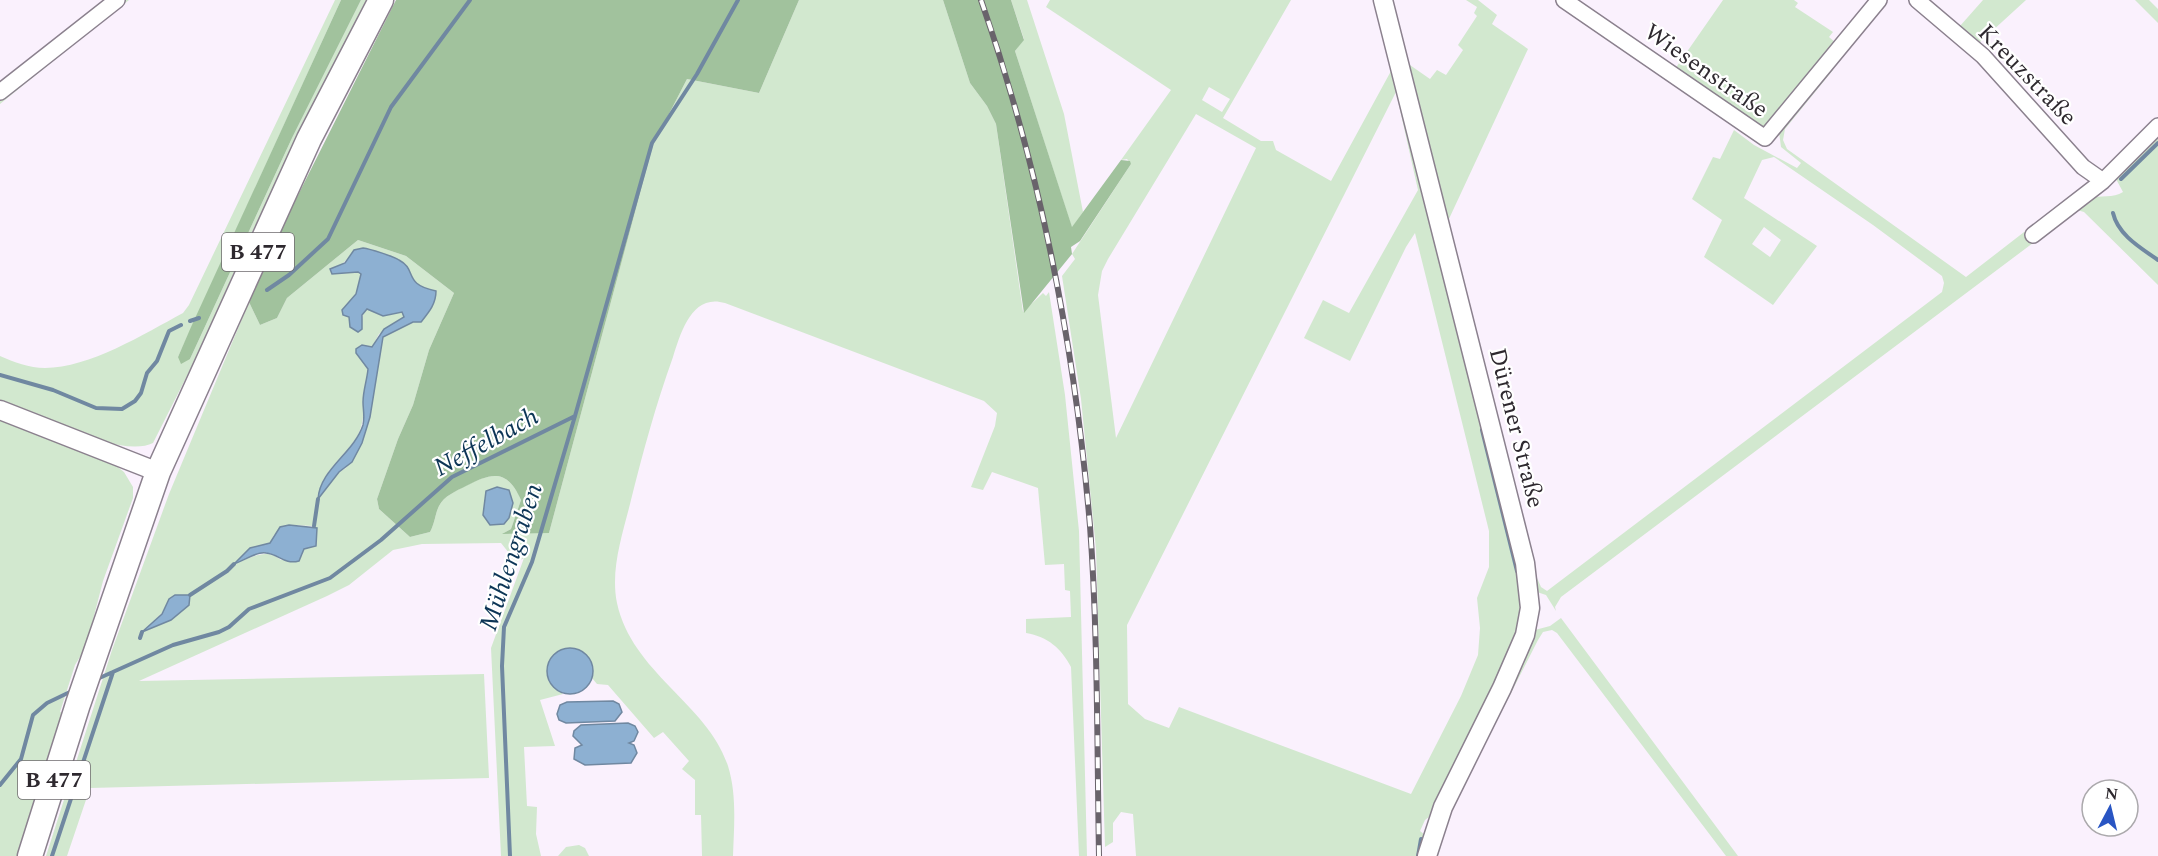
<svg xmlns="http://www.w3.org/2000/svg" width="2158" height="856" viewBox="0 0 2158 856" font-family="Spectral,serif">
	<style>
		.green { fill: #d2e8cf; fill-rule: evenodd }
		.forest { fill: #a1c29d }
		.water { fill: #8db0d2; stroke: #7088a1; stroke-width: 1.5 }
		.lines { fill: none; stroke-linecap: round; stroke-linejoin: round }
		.stream { stroke: #7088a1; stroke-width: 4 }
		.minor-casing { stroke: #8b818e; stroke-width: 18 }
		.tertiary-casing { stroke: #8b818e; stroke-width: 21 }
		.primary-casing { stroke: #8b818e; stroke-width: 27 }
		.minor { stroke: #fff; stroke-width: 15 }
		.tertiary { stroke: #fff; stroke-width: 18 }
		.primary { stroke: #fff; stroke-width: 24 }
		.rail-casing { stroke: #69636b; stroke-width: 6 }
		.rail { stroke: #fff; stroke-width: 4; stroke-dasharray: 11; stroke-linecap: butt }
		.labels { text-anchor: middle; dominant-baseline: central; stroke-width: 4.5; stroke-linejoin: round; paint-order: stroke }
		.shield { fill: #fff; stroke: #6d696d; stroke-width: 1.5 }
		.shield-label { font-size: 22px; font-weight: bold; fill: #2e292f }
		.street-label { font-size: 24px; fill: #2e292f; stroke: #fff }
		.water-label { font-size: 26px; font-style: italic; fill: #0c3556; stroke: #fff }
	</style>
	<rect width="100%" height="100%" fill="#faf1fd"/>
	<path class="green" d="M 123,0 L 129,0 L 0,104 L 0,99 Z
		M 335,0 L 341,0 L 178,357 L 190,359 L 292,138 L 361,0 L 368,0 L 251,234 L 195,360 L 153,443 C 122,459 33,416 0,404 L 0,356 C 14,362 29,368 45,368 C 89,368 144,334 183,313 L 189,305 Z
		M 799,0 L 943,0 L 970,83 L 987,106 L 996,124 L 1023,312 L 1043,293 L 1046,296 L 1049,292 L 1065,395 L 1079,531 L 1087,856 L 1079,856 L 1071,667 C 1061,648 1048,637 1026,633 L 1026,619 L 1071,617 L 1070,591 L 1065,590 L 1064,564 L 1045,565 L 1038,488 L 992,472 L 983,490 L 971,487 L 995,426 L 997,413 L 984,401 L 725,303 C 692,293 681,332 673,357 C 656,404 643,452 631,500 C 623,533 610,569 617,603 C 632,673 708,704 728,766 C 737,795 734,826 733,856 L 702,856 L 701,815 L 695,815 L 695,780 L 682,769 L 689,761 L 663,732 L 654,738 L 608,685 L 597,684 L 592,678 L 593,669 L 547,665 L 549,682 L 563,694 L 540,700 L 555,746 L 524,747 L 527,806 L 537,807 L 536,834 L 541,856 L 501,856 L 491,648 L 524,558 L 509,566 L 509,553 L 501,543 L 422,544 L 393,550 L 349,585 L 327,596 L 139,681 L 484,674 L 489,778 L 90,788 L 67,856 L 46,856 L 112,650 L 169,494 L 249,302 L 260,325 L 277,318 L 287,298 L 358,240 L 406,256 L 454,293 L 429,350 L 413,405 L 398,439 L 377,499 L 379,509 L 410,537 L 430,532 C 435,523 435,514 439,506 C 444,496 456,491 465,486 C 491,473 507,468 521,500 L 511,529 L 504,533 L 549,533 L 653,145 L 687,79 L 759,93 ZM 363,248 C 370,249 396,258 399,261 C 411,273 412,288 431,290 L 413,322 L 383,337 L 371,405 L 346,468 L 339,472 L 319,498 C 318,474 347,455 358,435 C 366,420 365,388 368,369 L 356,353 L 372,347 L 379,334 L 404,317 L 402,312 L 383,316 L 367,309 L 364,311 L 361,324 L 342,310 L 356,294 L 361,274 L 358,272 L 332,274 C 342,264 350,255 363,248 ZM 290,525 L 313,526 L 316,539 L 304,549 L 302,556 L 281,560 C 265,547 253,558 235,563 L 250,548 L 270,543 L 274,535 ZM 169,599 L 189,605 L 171,620 L 143,631 L 162,613 Z
		M 1011,0 L 1027,0 L 1064,114 L 1083,212 L 1072,228 L 1015,51 L 1024,39 Z
		M 1050,0 L 1291,0 L 1223,118 L 1261,141 L 1273,141 L 1276,150 L 1331,181 L 1391,71 L 1394,70 L 1425,187 L 1421,193 L 1423,200 L 1427,200 L 1523,586 L 1518,637 L 1433,814 L 1425,820 L 1420,831 L 1425,835 L 1422,856 L 1136,856 L 1133,814 L 1121,812 L 1113,823 L 1113,842 L 1105,847 L 1096,549 L 1081,399 L 1062,276 L 1075,259 L 1072,254 L 1131,164 L 1127,159 L 1121,160 L 1171,90 L 1046,7 ZM 1209,87 L 1230,99 L 1222,112 L 1202,100 ZM 1396,92 L 1418,190 L 1349,313 L 1323,300 L 1304,338 L 1350,361 L 1406,247 L 1415,233 L 1489,531 L 1489,567 L 1477,598 L 1480,628 L 1478,655 L 1461,696 L 1411,794 L 1179,707 L 1169,728 L 1145,719 L 1128,704 L 1127,625 ZM 1196,114 L 1256,148 L 1116,438 L 1098,295 L 1102,271 L 1108,259 Z
		M 1466,0 L 1478,0 L 1497,15 L 1492,24 L 1528,49 L 1448,221 L 1537,578 L 1541,587 L 1547,591 L 1942,292 L 1944,283 L 1942,276 L 1873,225 L 1774,157 L 1762,160 L 1744,198 L 1817,246 L 1773,305 L 1704,257 L 1722,220 L 1692,199 L 1713,157 L 1720,159 L 1734,130 L 1754,145 L 1797,168 L 1801,163 L 1781,147 L 1779,132 L 1829,67 L 1833,70 L 1785,129 L 1783,140 L 1787,149 L 1966,277 L 2028,229 L 2090,203 L 2088,199 C 2101,194 2113,199 2123,192 L 2116,179 L 2119,171 L 2158,133 L 2158,285 L 2084,212 L 2077,210 L 1561,597 L 1555,607 L 1556,611 L 1546,595 L 1537,592 L 1407,63 L 1430,79 L 1437,70 L 1446,75 L 1463,50 L 1458,45 L 1477,16 L 1474,13 L 1477,7 ZM 1764,227 L 1781,240 L 1770,257 L 1752,244 Z
		M 1723,0 L 1794,0 L 1798,3 L 1795,7 L 1833,32 L 1829,37 L 1836,43 L 1768,126 L 1758,128 L 1675,69 Z
		M 1983,0 L 2026,0 L 1979,43 L 1960,26 Z
		M 2135,0 L 2149,0 L 2158,9 L 2158,23 Z
		M 0,415 L 110,461 L 124,472 L 133,487 L 133,498 L 103,581 L 86,647 L 75,665 L 60,712 L 63,713 L 18,856 L 0,856 Z
		M 1561,618 L 1738,856 L 1726,856 L 1557,633 L 1552,630 L 1543,632 L 1538,640 L 1451,811 L 1438,856 L 1434,856 L 1438,836 L 1535,630 L 1550,626 Z
		M 579,845 L 585,848 L 589,856 L 558,856 L 566,847 Z"/>
	<path class="forest" d="M 341,0 L 361,0 L 292,138 L 190,359 L 181,364 L 178,357 L 191,327 Z
		M 396,0 L 799,0 L 759,93 L 687,79 L 653,145 L 549,533 L 502,534 L 511,529 L 521,500 C 507,468 491,473 466,486 C 456,491 444,496 439,506 C 435,514 435,523 430,532 L 410,537 L 379,509 L 377,499 L 398,439 L 413,405 L 429,350 L 454,293 L 406,256 L 358,240 L 287,298 L 277,318 L 260,325 L 249,302 L 291,209 Z
		M 943,0 L 1011,0 L 1024,40 L 1015,51 L 1072,227 L 1121,160 L 1130,161 L 1131,164 L 1080,241 L 1071,247 L 1072,254 L 1024,313 L 996,124 L 987,106 L 970,83 Z"/>
	<path class="water" d="M 363,248 C 370,249 393,256 399,260 C 418,270 402,284 436,291 C 436,304 429,312 421,322 L 413,322 L 383,337 L 370,417 L 362,443 L 352,462 L 339,472 L 318,499 C 320,469 354,453 363,425 C 365,417 363,409 363,402 C 363,391 367,380 368,369 L 356,353 L 356,349 L 362,345 L 372,347 L 384,329 L 404,317 L 402,312 L 383,316 L 367,309 L 362,315 L 362,329 L 358,332 L 350,327 L 349,317 L 343,315 L 342,310 L 356,294 L 361,274 L 358,272 L 332,274 L 330,269 L 345,263 L 354,250 Z
		M 497,487 L 509,490 L 513,503 L 509,518 L 504,524 L 490,525 L 483,515 L 486,491 Z
		M 289,525 L 317,528 L 316,546 L 304,549 L 299,561 C 284,565 279,554 266,553 C 257,551 243,561 234,564 L 250,548 L 270,543 L 280,527 Z
		M 175,595 L 190,595 L 189,605 L 171,620 L 142,632 L 162,614 L 169,599 Z
		M547 671a23 23 0 1 1 46 0a23 23 0 1 1-46 0Z
		M 613,701 L 619,704 L 622,712 L 615,721 L 566,723 L 559,720 L 557,714 L 560,705 L 567,702 Z
		M 628,723 L 635,726 L 638,732 L 634,741 L 629,743 L 634,745 L 637,753 L 631,763 L 585,765 L 574,759 L 575,748 L 582,745 L 573,736 L 574,731 L 581,725 Z"/>
	<g class="lines">
		<path class="stream" d="M 2121,179 L 2158,143
			M 2113,213 C 2118,235 2141,248 2158,260
			M 267,290 L 289,275 L 328,239 L 391,107 L 470,0
			M 190,321 L 199,318
			M 0,375 L 53,390 L 96,408 L 122,409 L 135,401 L 141,393 L 147,373 L 157,361 L 169,331 L 181,325
			M 1482,430 L 1517,571
			M 314,526 L 318,499
			M 190,595 L 227,571 L 234,564
			M 140,638 L 142,632
			M 95,680 L 173,645 L 219,632 L 229,627 L 249,609 L 330,578 L 381,540 L 452,477 L 575,416 L 652,143 L 697,74 L 738,0
			M 0,785 L 21,759 L 33,715 L 47,703 L 72,691
			M 52,856 L 113,672
			M 510,856 L 502,666 L 504,627 L 532,562 L 575,416
			M 1418,856 L 1421,839"/>
		<g class="minor-casing">
			<path id="minor" d="M 1564,0 L 1765,138 L 1879,0
				M 1917,0 L 1983,56 L 2083,167 L 2103,181
				M 0,92 L 117,0
				M 2033,235 L 2103,181 L 2158,126"/>
		</g>
		<g class="tertiary-casing">
			<path id="tertiary" d="M 1383,0 L 1525,563 L 1530,608 L 1525,635 L 1502,688 L 1443,807 L 1427,856
				M 0,410 L 158,472"/>
		</g>
		<g class="primary-casing">
			<path id="primary" d="M 30,856 L 78,704 L 158,472 L 309,139 L 381,0"/>
		</g>
		<use href="#minor" class="minor"/>
		<use href="#tertiary" class="tertiary"/>
		<use href="#primary" class="primary"/>
		<g class="rail-casing">
			<path id="rail" d="M 981,0 C 1040,169 1075,348 1090,526 C 1098,635 1097,746 1099,856"/>
		</g>
		<use href="#rail" class="rail"/>
	</g>
	<g class="labels">
		<g class="shield">
			<rect x="222" y="233" width="72" height="38" rx="4.5"/>
			<rect x="18" y="761" width="72" height="38" rx="4.5"/>
		</g>
		<g class="shield-label">
			<text x="258" y="252">B 477</text>
			<text x="54" y="780">B 477</text>
		</g>
		<g class="street-label">
			<text transform="translate(1706 71) rotate(35)">Wiesenstraße</text>
			<text transform="translate(2027 75) rotate(46)">Kreuzstraße</text>
			<text transform="translate(1516 428) rotate(76)">Dürener Straße</text>
		</g>
		<g class="water-label">
			<text transform="translate(486 442) rotate(-29)">Neffelbach</text>
			<text transform="translate(511 557) rotate(-72)">Mühlengraben</text>
		</g>
	</g>
	<g transform="translate(2110 808) rotate(7)"><circle r="28" fill="#ffffff" stroke="#aba9ac" stroke-width="1.5"/>
	<path d="M0-4.5L10 22L0 15L-10 22Z" fill="#2955c3"/>
	<text y="-9" font-size="16" font-weight="bold" text-anchor="middle" fill="#2e292f">N</text>
	</g>
</svg>
